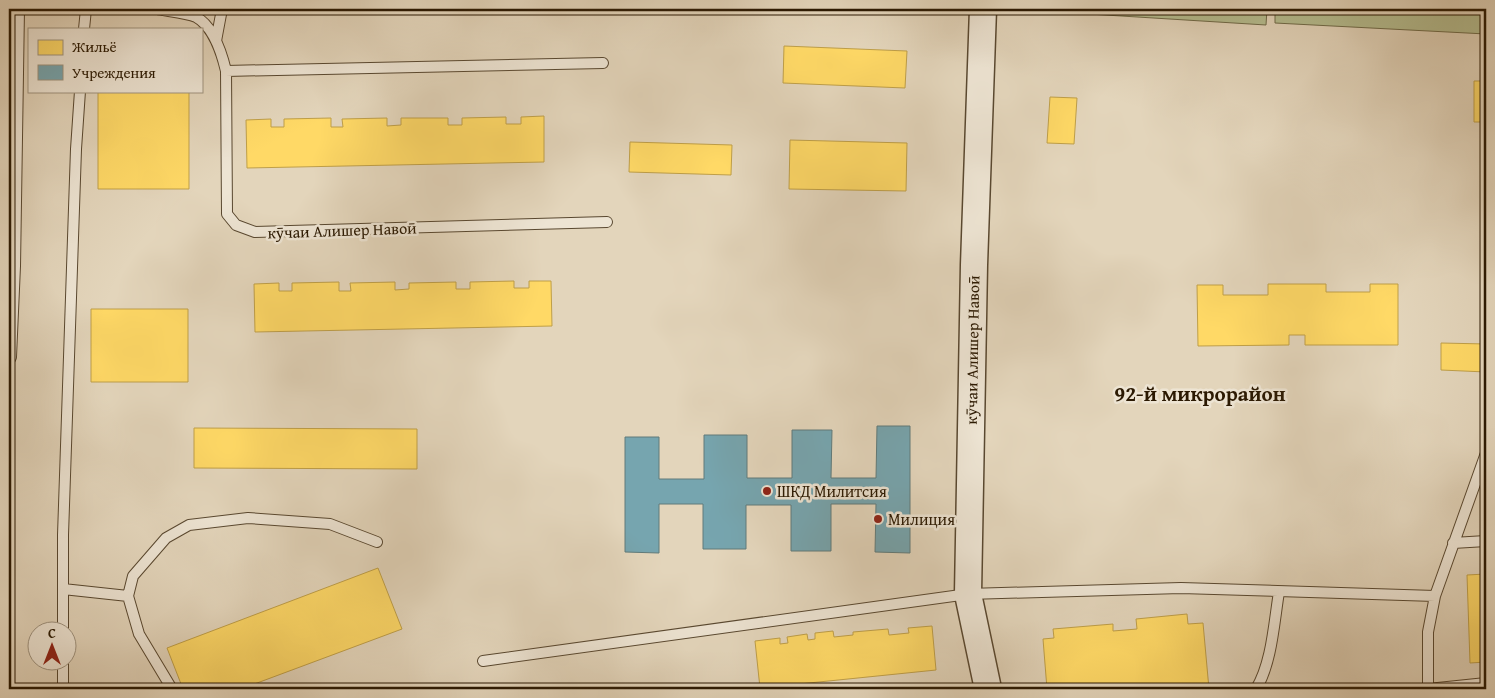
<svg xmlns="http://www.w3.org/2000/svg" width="1495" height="698" viewBox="0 0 1495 698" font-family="'Gentium Book Plus',serif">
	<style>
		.green { fill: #b5bd90; stroke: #706b49 }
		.homes { fill: #ffd966; stroke: #bf9f48 }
		.public { fill: #76a5af; stroke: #607b7b }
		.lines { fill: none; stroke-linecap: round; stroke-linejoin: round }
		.service-casing { stroke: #594830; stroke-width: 12 }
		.tertiary-casing { stroke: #594830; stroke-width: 29 }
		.service { stroke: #ede4d3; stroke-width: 10 }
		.tertiary { stroke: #ede4d3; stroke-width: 26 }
		.poi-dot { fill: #8f2418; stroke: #ede4d3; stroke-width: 2 }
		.labels { text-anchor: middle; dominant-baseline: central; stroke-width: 5; stroke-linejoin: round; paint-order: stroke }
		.street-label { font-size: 16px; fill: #2b1902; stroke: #ede4d3 }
		.poi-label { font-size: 16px; fill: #2b1902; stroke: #ede4d3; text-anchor: start }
		.district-label { font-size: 21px; font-weight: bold; fill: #2b1902; stroke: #ede4d3 }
	</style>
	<rect width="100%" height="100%" fill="#e3d5bb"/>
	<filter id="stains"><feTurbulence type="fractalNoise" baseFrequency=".004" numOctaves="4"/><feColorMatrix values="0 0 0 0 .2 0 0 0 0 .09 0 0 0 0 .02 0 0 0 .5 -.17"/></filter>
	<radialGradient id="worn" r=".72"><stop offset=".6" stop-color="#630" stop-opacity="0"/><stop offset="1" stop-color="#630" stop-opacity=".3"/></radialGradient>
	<path class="green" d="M 1058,9 L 1267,9 L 1266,25 L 1057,12 Z
		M 1275,9 L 1486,9 L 1486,34 L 1275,23 Z"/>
	<path class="homes" d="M 784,46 L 907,51 L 905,88 L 783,83 Z
		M 1474,81 L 1486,81 L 1486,122 L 1474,122 Z
		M 98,91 L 189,91 L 189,189 L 98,189 Z
		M 1050,97 L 1077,98 L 1074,144 L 1047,143 Z
		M 544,116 L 544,162 L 247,168 L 246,120 L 271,119 L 271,127 L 284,127 L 284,119 L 331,118 L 331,127 L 343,127 L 342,119 L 387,118 L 387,126 L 401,125 L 401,118 L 448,118 L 448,125 L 462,125 L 462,118 L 506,117 L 506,124 L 521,124 L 521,117 Z
		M 790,140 L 907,143 L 906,191 L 789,189 Z
		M 630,142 L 732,145 L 731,175 L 629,172 Z
		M 514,281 L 514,288 L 529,288 L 529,281 L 551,281 L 552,326 L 255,332 L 254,284 L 279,283 L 279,291 L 292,291 L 292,283 L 339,282 L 339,291 L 351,291 L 350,283 L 395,282 L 395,290 L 409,289 L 409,283 L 456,282 L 456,289 L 470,289 L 470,282 Z
		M 1268,284 L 1326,284 L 1326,292 L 1370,292 L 1370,284 L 1398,284 L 1398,345 L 1305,345 L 1305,335 L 1289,335 L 1289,345 L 1198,346 L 1197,285 L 1223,285 L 1223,295 L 1268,295 Z
		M 91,309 L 188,309 L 188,382 L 91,382 Z
		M 1441,343 L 1486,344 L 1486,372 L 1441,370 Z
		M 194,428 L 417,429 L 417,469 L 194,468 Z
		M 378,568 L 402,629 L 241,689 L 183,689 L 167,648 Z
		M 1486,574 L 1486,662 L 1470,663 L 1467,575 Z
		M 1187,614 L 1188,624 L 1203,623 L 1209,689 L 1047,689 L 1043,639 L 1054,638 L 1053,629 L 1113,624 L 1113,631 L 1137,629 L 1136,619 Z
		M 932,626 L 936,670 L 760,688 L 755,641 L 780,638 L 780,644 L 788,643 L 787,637 L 807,634 L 808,640 L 815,639 L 815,633 L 833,631 L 834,637 L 853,635 L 853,632 L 888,629 L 889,635 L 909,633 L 908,628 Z"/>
	<path class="public" d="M 877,426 L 910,426 L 910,553 L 875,552 L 876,504 L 831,504 L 831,551 L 791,551 L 791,505 L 746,505 L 746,549 L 703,549 L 703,504 L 659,504 L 659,553 L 625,552 L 625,437 L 659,437 L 659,479 L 704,479 L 704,435 L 747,435 L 747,478 L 792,478 L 792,430 L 832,430 L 831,478 L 876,478 Z"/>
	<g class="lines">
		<g class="service-casing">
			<path id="service" d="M 157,9 C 166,11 187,13 196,17 C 213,26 222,54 226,71
				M 84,29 L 86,9
				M 216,41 L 222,9
				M 603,63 L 226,71 L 227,214 L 236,225 L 255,232 L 607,222
				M 9,361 L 11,357 L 15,266 L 19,9
				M 1453,543 L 1486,541
				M 63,589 L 128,596
				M 63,630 L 63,535 L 76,149 L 80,91
				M 63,660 L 63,689
				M 483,661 L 968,594 L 1181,588 L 1435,596
				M 172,689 L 139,634 L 128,596 L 133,576 L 166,538 L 189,525 L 248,518 L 330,524 L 377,542
				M 1256,689 C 1272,663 1274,622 1279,592
				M 1428,689 L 1428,632 L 1435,596 L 1486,453
				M 1428,689 L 1486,683"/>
		</g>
		<g class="tertiary-casing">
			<path id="tertiary" d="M 983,9 L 974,265 L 968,594 L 988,689"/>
		</g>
		<use href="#service" class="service"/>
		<use href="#tertiary" class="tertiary"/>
	</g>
	<g class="poi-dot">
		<circle cx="767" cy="491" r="5"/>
		<circle cx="878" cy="519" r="5"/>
	</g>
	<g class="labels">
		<g class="street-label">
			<text transform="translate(342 230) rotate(-2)">кӯчаи Алишер Навоӣ</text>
			<text transform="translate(972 350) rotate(-89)">кӯчаи Алишер Навоӣ</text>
		</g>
		<g class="poi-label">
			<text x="777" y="491">ШКД Милитсия</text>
			<text x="888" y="519">Милиция</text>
		</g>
		<g class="district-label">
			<text x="1200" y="393">92-й микрорайон</text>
		</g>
	</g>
	<rect width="1495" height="698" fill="none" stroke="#e3d5bb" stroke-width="30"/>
	<rect x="10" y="10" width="1475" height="678" fill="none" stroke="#2b1902" stroke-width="2.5"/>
	<rect x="15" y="15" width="1465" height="668" fill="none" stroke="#2b1902"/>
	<rect x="28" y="28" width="175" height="65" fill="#ede4d3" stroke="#9f937f"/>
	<rect x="38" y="40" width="25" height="15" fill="#ffd966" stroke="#9f937f"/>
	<text x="72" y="52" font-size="15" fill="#2b1902">Жильё</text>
	<rect x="38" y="65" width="25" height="15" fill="#76a5af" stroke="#9f937f"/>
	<text x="72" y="78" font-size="15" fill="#2b1902">Учреждения</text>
	<g transform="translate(52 646)"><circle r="24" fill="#ede4d3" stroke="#9f937f"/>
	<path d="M0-4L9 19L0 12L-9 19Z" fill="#8f2418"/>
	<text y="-8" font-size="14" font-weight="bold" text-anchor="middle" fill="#2b1902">С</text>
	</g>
	<rect width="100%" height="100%" filter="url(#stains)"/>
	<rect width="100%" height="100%" fill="url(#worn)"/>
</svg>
